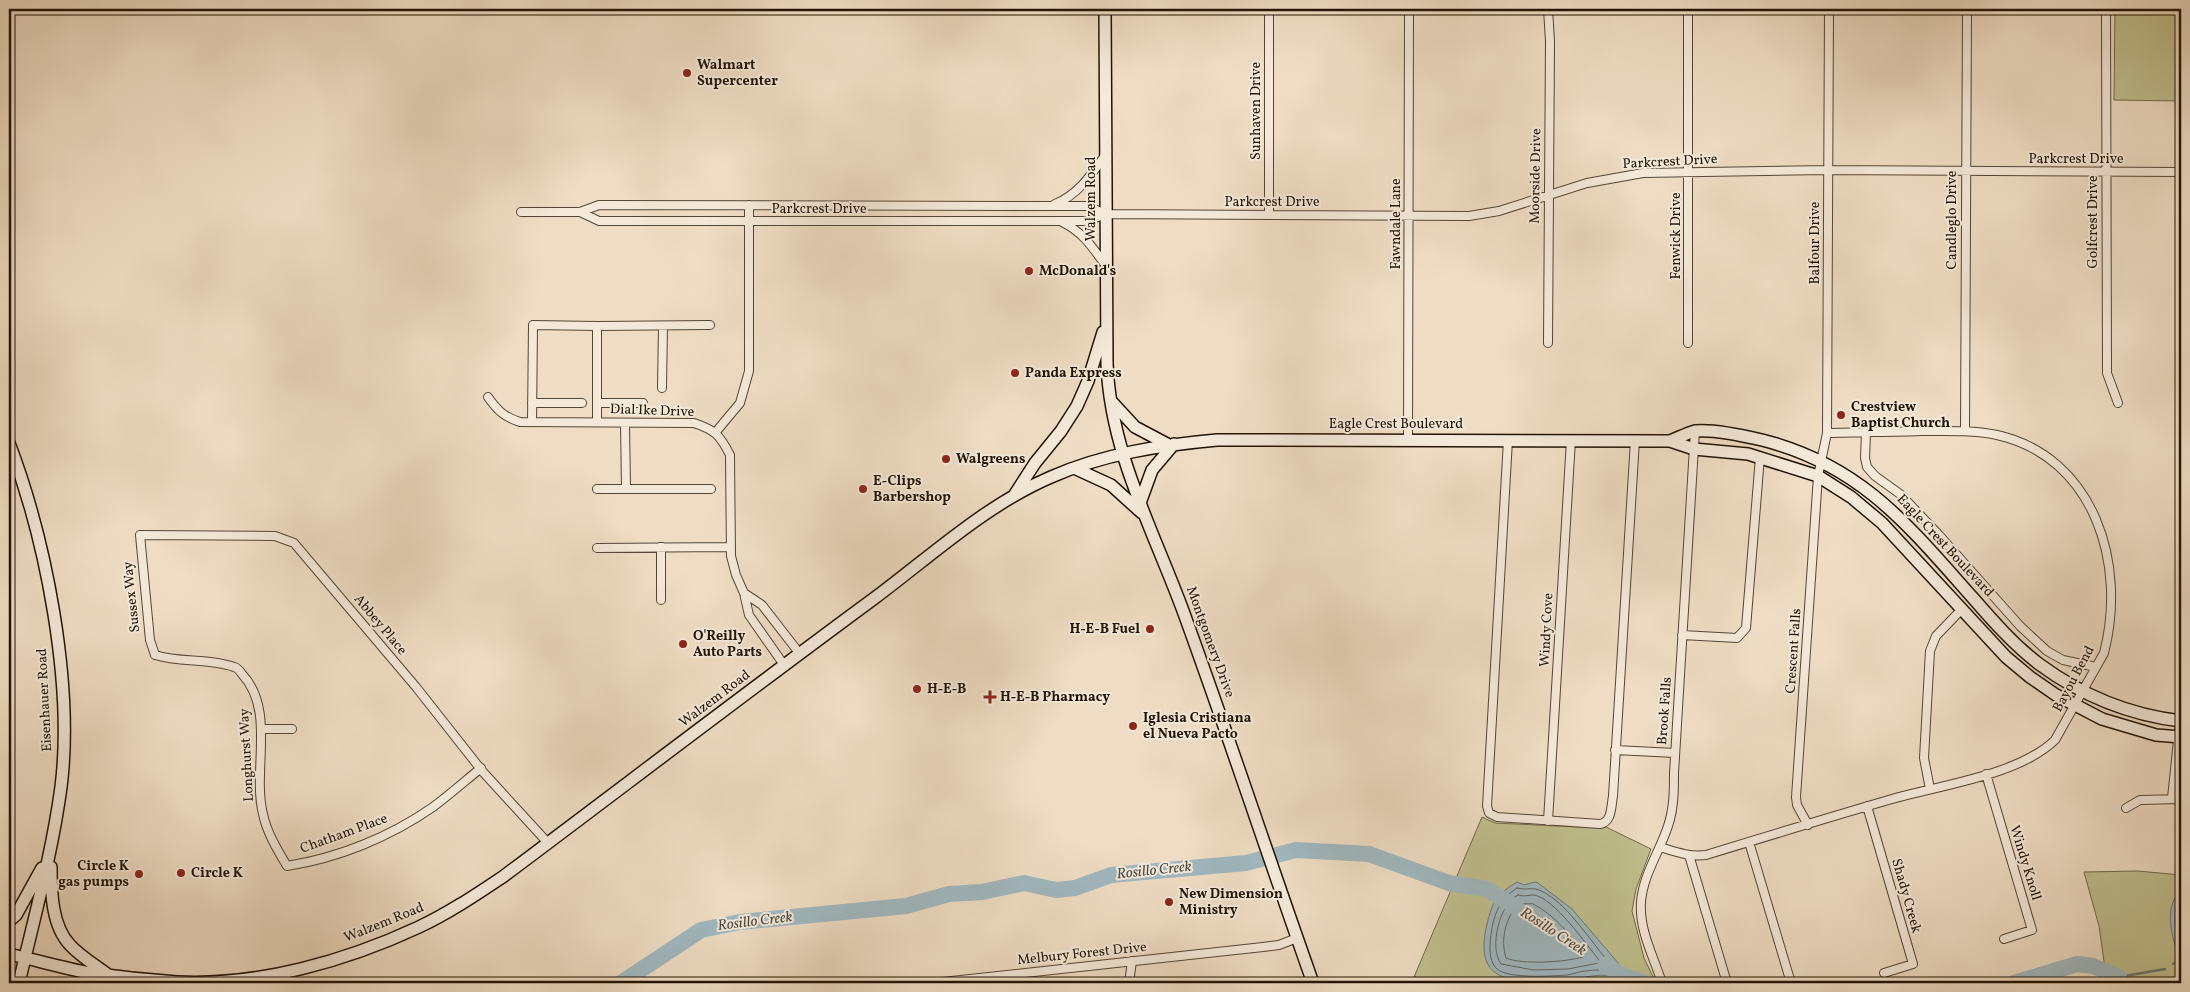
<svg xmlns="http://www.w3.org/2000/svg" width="2190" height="992" viewBox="0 0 2190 992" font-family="Vollkorn,serif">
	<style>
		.green { fill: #c0bf8f; stroke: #706a4a }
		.water { fill: #a0b8c0; stroke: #6d7675 }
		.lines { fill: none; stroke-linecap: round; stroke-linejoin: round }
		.shore { stroke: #606662; stroke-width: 1 }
		.stream { stroke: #6d7675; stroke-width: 2.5 }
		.river { stroke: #a0b8c0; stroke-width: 16 }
		.street-casing { stroke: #544635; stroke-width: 10 }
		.secondary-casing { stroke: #211405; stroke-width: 14 }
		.street { stroke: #f4e9d9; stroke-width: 8 }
		.secondary { stroke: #f4e9d9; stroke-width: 11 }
		.poi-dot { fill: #8f2418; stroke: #f4e9d9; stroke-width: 2 }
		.labels { text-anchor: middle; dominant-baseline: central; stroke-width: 4; stroke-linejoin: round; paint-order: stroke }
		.poi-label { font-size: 14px; font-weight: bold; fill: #211405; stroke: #f4e9d9; text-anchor: start }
		.street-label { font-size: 14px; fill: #211405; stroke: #f4e9d9 }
		.water-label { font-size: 15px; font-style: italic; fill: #4d4d46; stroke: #f4e9d9 }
	</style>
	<rect width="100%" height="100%" fill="#eeddc4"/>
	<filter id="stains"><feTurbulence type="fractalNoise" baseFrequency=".004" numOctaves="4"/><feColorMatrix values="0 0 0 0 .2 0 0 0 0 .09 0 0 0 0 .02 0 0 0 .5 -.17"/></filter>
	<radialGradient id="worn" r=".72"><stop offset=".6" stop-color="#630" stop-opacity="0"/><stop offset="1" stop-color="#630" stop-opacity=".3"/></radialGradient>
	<path class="green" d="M 2115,9 L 2181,9 L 2181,101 L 2114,100 Z
		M 1482,817 L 1495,823 L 1598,828 L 1606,827 L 1651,849 L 1636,889 L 1632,911 L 1644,958 L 1656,983 L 1436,983 L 1414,977 Z
		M 2138,871 L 2181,875 L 2181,983 L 2107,983 L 2099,926 L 2084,872 Z"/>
	<path class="water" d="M 1517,882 L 1524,885 L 1535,882 L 1538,883 L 1572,909 L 1625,971 L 1624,976 L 1619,978 C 1602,972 1588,977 1571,980 C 1563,981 1555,979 1548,980 C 1492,985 1473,969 1490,913 C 1494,898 1505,889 1517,882 Z
		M 2179,892 L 2181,892 L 2181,963 C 2174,942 2162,912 2179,892 Z"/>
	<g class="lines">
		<path class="shore" d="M 1517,888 C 1524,890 1532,888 1536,889 C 1564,897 1592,944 1612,966 L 1612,969 C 1604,971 1595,969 1586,971 C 1580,971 1574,974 1567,975 C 1552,976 1508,979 1497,969 C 1487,960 1490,940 1492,928 C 1495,911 1502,897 1517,888 Z
			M 1518,895 C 1524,897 1528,895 1534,895 C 1554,898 1586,944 1599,960 L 1599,963 L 1568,969 L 1534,970 L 1501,964 C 1489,948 1499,904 1518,895 Z
			M 2181,898 C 2170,912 2177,932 2181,948
			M 1533,904 C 1555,915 1569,934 1584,953 L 1583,957 C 1566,962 1522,965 1506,958 C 1500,939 1506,918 1518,904 Z"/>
		<path class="stream" d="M 2173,964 L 2180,960
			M 2119,977 L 2165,969
			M 2121,978 L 2130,983"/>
		<path class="river" d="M 1605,965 L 1624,976 L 1646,983
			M 621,983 L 701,930 L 740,922 L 906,906 L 949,894 L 982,892 L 1024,883 L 1056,890 L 1075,888 L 1111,875 L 1246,863 L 1296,850 L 1369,854 L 1449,883 L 1486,889 L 1517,908
			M 2014,983 L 2077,964 L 2093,966 L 2119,977"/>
		<g class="street-casing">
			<path id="street" d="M 2106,9 L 2107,373 L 2118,403
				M 1055,204 C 1079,194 1091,175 1106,154
				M 521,212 L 580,212 L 599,205 L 1050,206 L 1087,206 L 1106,214
				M 580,212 L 599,221 L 1087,221 L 1106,214 L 1469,216 L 1499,211 L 1587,183 L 1643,173 L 1828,170 L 2181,172
				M 1269,214 L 1269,9
				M 1062,222 C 1083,232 1093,248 1106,266
				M 1548,343 L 1550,41 L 1548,9
				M 1688,343 L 1688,9
				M 662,388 L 663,326
				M 488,397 C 497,410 504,417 520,422 L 694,423 C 715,430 720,435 730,455 L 731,556 L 736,575 L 744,593 L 749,615 L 784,665
				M 532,403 L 582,403
				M 597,403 L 643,403
				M 532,422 L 533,325 L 597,326
				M 597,422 L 597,326 L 710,325
				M 625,423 L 626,489 L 711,489
				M 1965,431 L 1967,9
				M 1866,432 L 1865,458 L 1867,467 L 1875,476 L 1900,494 L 1939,535 L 2020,626 L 2047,651 L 2063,660 L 2096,667
				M 715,433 L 740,403 L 749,371 L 749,205
				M 1408,439 L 1409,9
				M 1508,440 L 1487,806 L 1489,813 L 1497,817 L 1600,824 C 1612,822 1611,807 1613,796 L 1635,440
				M 597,489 L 626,489
				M 661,547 L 661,600
				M 597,548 L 731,547
				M 744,593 L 762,605 L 800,654
				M 1682,635 L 1737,638 L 1746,628 L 1760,457
				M 155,655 L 150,640 L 140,535 L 275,536 L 294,543 L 416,687 L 483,772 L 548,843
				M 155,655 C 180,663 209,658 234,667 C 238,668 240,671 242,674 C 276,710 252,770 263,814 C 267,833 277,849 287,866 C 338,858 390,837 433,807 C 449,795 465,781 481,768
				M 261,729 L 292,729
				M 1615,750 L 1675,753
				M 1986,774 L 2032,930 L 2004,939
				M 1930,789 L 1924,758 L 1930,651 L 1936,636 L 1961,610
				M 2172,798 L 2180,721
				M 1867,806 L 1913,964 L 1884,973
				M 2126,808 L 2140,800 L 2181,799
				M 1548,821 L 1571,440
				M 1808,825 L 1797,805 L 1796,797 L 1818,476 L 1827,433 L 1829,9
				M 1749,842 L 1791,983
				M 1660,847 C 1676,852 1689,857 1706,855 C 1768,836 1830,817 1892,799 C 1941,785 2019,775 2055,740 L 2104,653 C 2127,565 2095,457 1997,435 C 1972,430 1947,431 1921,431 C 1890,432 1858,432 1827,433
				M 1689,855 L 1727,983
				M 933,983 L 1263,947 L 1279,945 L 1297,938
				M 1129,983 L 1132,961
				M 1662,983 C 1654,957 1639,931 1641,902 C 1643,875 1660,851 1668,826 C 1674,808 1674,791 1674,773 L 1695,431"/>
		</g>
		<g class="secondary-casing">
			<path id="secondary" d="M 1105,9 L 1107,363 C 1110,454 1156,535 1186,619 C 1230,740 1270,862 1313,983
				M 1111,401 L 1135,427 L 1169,445
				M 1670,441 C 1678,438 1687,433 1695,431 C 1713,429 1745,436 1762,440 C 1861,465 1908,525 1973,598 C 1993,621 2014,645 2039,664 C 2081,695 2130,715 2181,721
				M 9,443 C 46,540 74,684 61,787 C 52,854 34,918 19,983
				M 1074,468 L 1111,485 L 1142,513
				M 1015,494 L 1035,463 L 1061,431 L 1077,406 L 1088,381 L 1103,332
				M 1140,503 L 1152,470 L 1174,444
				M 51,867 C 51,893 52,926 70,945 C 80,956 95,965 107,974
				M 9,921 L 16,915 L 42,868
				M 9,954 C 36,960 63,968 90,973 C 119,977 148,980 177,982 C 259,986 346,961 419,927 C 449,913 477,894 504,876 C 628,783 751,689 876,597 C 932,555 986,505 1051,477 C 1103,454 1161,445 1217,440 L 1670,441 L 1694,449 L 1748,454 L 1818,476 L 1851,497 L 1882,523 L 2006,657 L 2030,677 L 2056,695 L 2102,719 L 2156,735 L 2181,737"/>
		</g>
		<use href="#street" class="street"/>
		<use href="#secondary" class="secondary"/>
	</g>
	<g class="poi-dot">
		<circle cx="687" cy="73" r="5"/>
		<circle cx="1029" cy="271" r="5"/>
		<circle cx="1015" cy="373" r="5"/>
		<circle cx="1841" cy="415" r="5"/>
		<circle cx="946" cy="459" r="5"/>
		<circle cx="863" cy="489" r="5"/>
		<circle cx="1150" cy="629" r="5"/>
		<circle cx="683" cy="644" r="5"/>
		<circle cx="917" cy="689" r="5"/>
		<path d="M987.5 689.5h5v5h5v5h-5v5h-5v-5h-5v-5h5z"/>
		<circle cx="1133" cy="726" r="5"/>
		<circle cx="181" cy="873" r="5"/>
		<circle cx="139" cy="874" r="5"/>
		<circle cx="1169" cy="902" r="5"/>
	</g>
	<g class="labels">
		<g class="poi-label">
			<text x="697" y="65">Walmart<tspan x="697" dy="16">Supercenter</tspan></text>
			<text x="1039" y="271">McDonald's</text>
			<text x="1025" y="373">Panda Express</text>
			<text x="1851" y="407">Crestview<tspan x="1851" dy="16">Baptist Church</tspan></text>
			<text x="956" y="459">Walgreens</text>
			<text x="873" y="481">E-Clips<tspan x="873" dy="16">Barbershop</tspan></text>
			<text x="1140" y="629" text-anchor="end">H-E-B Fuel</text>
			<text x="693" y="636">O'Reilly<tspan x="693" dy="16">Auto Parts</tspan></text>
			<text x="927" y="689">H-E-B</text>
			<text x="1000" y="697">H-E-B Pharmacy</text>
			<text x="1143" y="718">Iglesia Cristiana<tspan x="1143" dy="16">el Nueva Pacto</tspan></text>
			<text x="129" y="866" text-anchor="end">Circle K<tspan x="129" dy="16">gas pumps</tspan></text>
			<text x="191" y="873">Circle K</text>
			<text x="1179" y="894">New Dimension<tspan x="1179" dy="16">Ministry</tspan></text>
		</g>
		<g class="street-label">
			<text transform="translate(1256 111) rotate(-90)">Sunhaven Drive</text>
			<text x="2076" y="159">Parkcrest Drive</text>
			<text transform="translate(1670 162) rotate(-3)">Parkcrest Drive</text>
			<text transform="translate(1536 176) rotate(-89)">Moorside Drive</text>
			<text transform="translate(1091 199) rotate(-90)">Walzem Road</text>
			<text x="1272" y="202">Parkcrest Drive</text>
			<text x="819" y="209">Parkcrest Drive</text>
			<text transform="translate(1952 220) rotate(-90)">Candleglo Drive</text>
			<text transform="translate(2093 222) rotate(-90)">Golfcrest Drive</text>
			<text transform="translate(1396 224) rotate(-90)">Fawndale Lane</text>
			<text transform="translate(1676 236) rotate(-90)">Fenwick Drive</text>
			<text transform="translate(1815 243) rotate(-90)">Balfour Drive</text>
			<text transform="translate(652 411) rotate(2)">Dial Ike Drive</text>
			<text x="1396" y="424">Eagle Crest Boulevard</text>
			<text transform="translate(1945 546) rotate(47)">Eagle Crest Boulevard</text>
			<text transform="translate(132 597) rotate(-96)">Sussex Way</text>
			<text transform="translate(380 625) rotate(50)">Abbey Place</text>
			<text transform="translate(1547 630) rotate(-87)">Windy Cove</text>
			<text transform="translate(1210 642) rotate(70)">Montgomery Drive</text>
			<text transform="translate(1794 651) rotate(-86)">Crescent Falls</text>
			<text transform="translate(2074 679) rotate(-62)">Bayou Bend</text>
			<text transform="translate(715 699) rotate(-37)">Walzem Road</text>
			<text transform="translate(45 700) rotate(-93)">Eisenhauer Road</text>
			<text transform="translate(1665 711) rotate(-86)">Brook Falls</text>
			<text transform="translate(247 755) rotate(-93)">Longhurst Way</text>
			<text transform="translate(344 834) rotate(-20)">Chatham Place</text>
			<text transform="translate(2025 863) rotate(73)">Windy Knoll</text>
			<text transform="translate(1906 896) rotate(74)">Shady Creek</text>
			<text transform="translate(384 923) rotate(-22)">Walzem Road</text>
			<text transform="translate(1082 954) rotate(-6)">Melbury Forest Drive</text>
		</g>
		<g class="water-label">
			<text transform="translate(1154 871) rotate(-6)">Rosillo Creek</text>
			<text transform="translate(755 922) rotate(-7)">Rosillo Creek</text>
			<text transform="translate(1553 932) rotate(33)">Rosillo Creek</text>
		</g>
	</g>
	<rect width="2190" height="992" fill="none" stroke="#eeddc4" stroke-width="30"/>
	<rect x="10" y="10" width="2170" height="972" fill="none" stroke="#211405" stroke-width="2.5"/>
	<rect x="15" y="15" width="2160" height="962" fill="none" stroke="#211405"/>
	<rect width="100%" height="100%" filter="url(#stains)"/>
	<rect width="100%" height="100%" fill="url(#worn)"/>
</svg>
